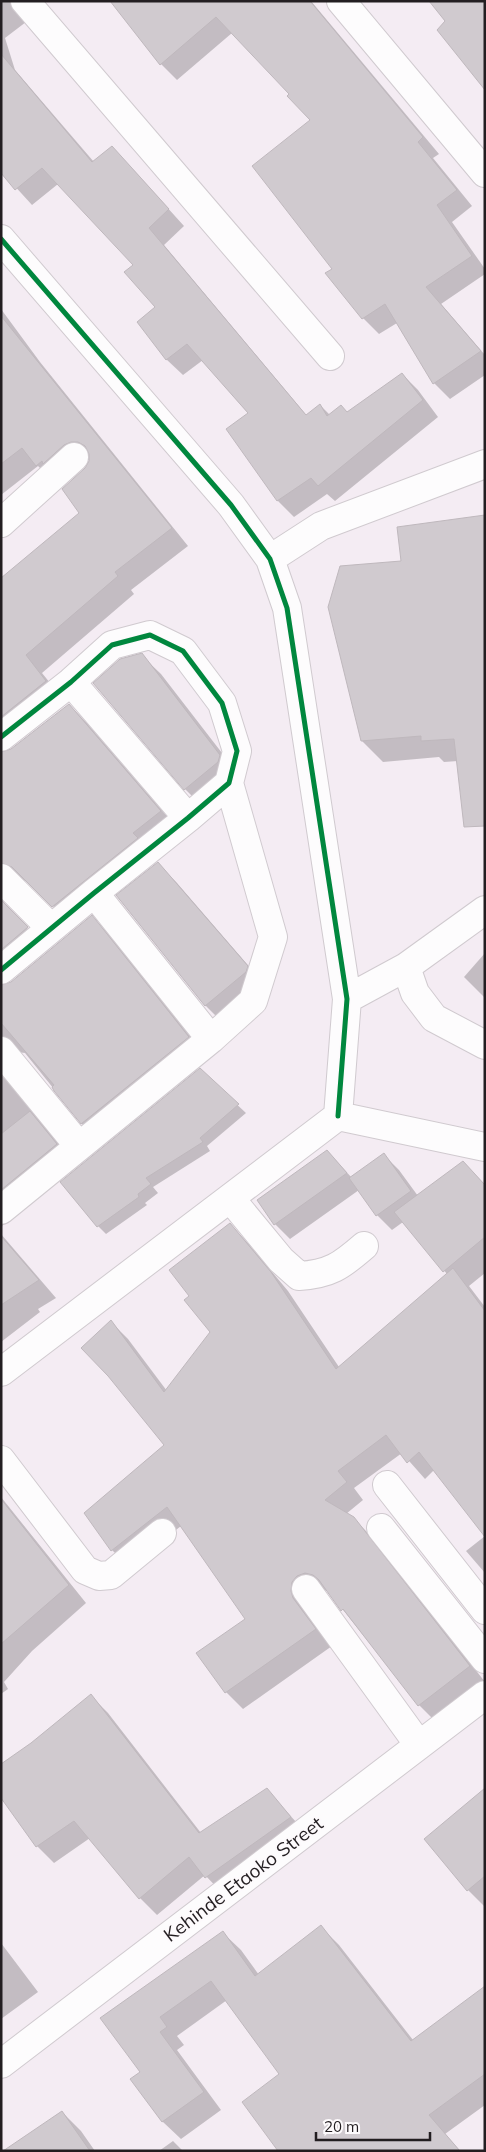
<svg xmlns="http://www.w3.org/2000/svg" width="486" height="2152" viewBox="0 0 486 2152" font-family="Mulish,sans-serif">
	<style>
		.shadow { fill: #0003 }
		.building { fill: #d0cacf; stroke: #bfb8bd }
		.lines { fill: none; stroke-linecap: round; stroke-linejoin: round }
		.minor-casing { stroke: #d0cacf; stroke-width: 30 }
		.minor { stroke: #fdfcfd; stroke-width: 28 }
		.cycleway-casing { stroke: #fdfafc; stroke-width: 8 }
		.cycleway { stroke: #00873e; stroke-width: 5 }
		.labels { text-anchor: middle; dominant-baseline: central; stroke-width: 4; stroke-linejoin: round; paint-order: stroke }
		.street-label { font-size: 19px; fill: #231e21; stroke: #fdfafc }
	</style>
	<rect width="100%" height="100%" fill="#f4ecf3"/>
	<path class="shadow" d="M 1,1 L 17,1 L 26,22 L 5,38 L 15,70 L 94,162 L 128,164 L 184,226 L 164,245 L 307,416 L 320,405 L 330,415 L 348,413 L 402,374 L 418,390 L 438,417 L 335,501 L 327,494 L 294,517 L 278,501 L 227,429 L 249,414 L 203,360 L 183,375 L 166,359 L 157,308 L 135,265 L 58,184 L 32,205 L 1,171 Z
		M 111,1 L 311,1 L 439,154 L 433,158 L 472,206 L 452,222 L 485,269 L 485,274 L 441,304 L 485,355 L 485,375 L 450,399 L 434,383 L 397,323 L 379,334 L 363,318 L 334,269 L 312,121 L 291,94 L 232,33 L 177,80 L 161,64 Z
		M 1,309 L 40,362 L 188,546 L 131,590 L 134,594 L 42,673 L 63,699 L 4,748 L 3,754 L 11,750 L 69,705 L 86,722 L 178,829 L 71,924 L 31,884 L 23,880 L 15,880 L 3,892 L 3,900 L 7,908 L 44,945 L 4,982 L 3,987 L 11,983 L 92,917 L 109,934 L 205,1055 L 100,1141 L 82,1124 L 25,1053 L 17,1052 L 2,1071 L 6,1079 L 74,1162 L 4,1222 L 1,1229 L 1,601 L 81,513 L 86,469 L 90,459 L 62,480 L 54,482 L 38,466 L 1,495 Z
		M 485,517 L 458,761 L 444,762 L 439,757 L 383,762 L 362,741 Z
		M 141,655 L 161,674 L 239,775 L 204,808 L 185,789 Z
		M 158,864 L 177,883 L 266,986 L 225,1025 L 206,1006 L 118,896 Z
		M 485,953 L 485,998 L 464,977 Z
		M 200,1070 L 246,1113 L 207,1146 L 210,1151 L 153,1187 L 158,1193 L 145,1203 L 147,1205 L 106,1234 L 98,1226 Z
		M 327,1151 L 352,1178 L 384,1155 L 399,1170 L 418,1196 L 463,1162 L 485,1185 L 485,1273 L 469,1286 L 485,1307 L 485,1535 L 434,1470 L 425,1479 L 402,1453 L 354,1488 L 363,1500 L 346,1514 L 353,1518 L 371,1536 L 485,1682 L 436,1722 L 419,1705 L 328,1591 L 322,1590 L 332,1646 L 243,1709 L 226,1692 L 246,1619 L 181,1526 L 129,1567 L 112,1550 L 86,1513 L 166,1446 L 111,1322 L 128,1339 L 167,1391 L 211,1332 L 191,1297 L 230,1225 L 247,1242 L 288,1291 L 339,1367 L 447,1274 L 403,1222 L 392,1230 L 377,1215 L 359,1190 L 290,1239 L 275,1224 Z
		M 1,1234 L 56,1298 L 38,1309 L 40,1312 L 1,1342 Z
		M 1,1497 L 86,1603 L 32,1651 L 4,1682 L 8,1689 L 1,1694 Z
		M 485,1536 L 485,1573 L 466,1551 Z
		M 91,1696 L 108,1713 L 201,1833 L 267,1790 L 307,1834 L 223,1894 L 205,1875 L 157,1915 L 140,1898 L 90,1838 L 54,1863 L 37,1846 L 32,1744 Z
		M 485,1790 L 485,1907 L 468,1890 Z
		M 321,1927 L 339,1945 L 413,2040 L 485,1987 L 485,2105 L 445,2134 L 460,2151 L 279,2151 L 281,2074 L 227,2000 L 177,2036 L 184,2045 L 177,2050 L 221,2110 L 181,2139 L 163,2122 L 132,2079 L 142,2073 L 101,2018 L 223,1933 L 241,1950 L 259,1975 Z
		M 1,1943 L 38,1992 L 1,2019 Z
		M 62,2112 L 81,2131 L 95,2151 L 6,2151 Z
		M 173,2141 L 183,2151 L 159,2151 Z"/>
	<path class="building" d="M 110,1 L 310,1 L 423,137 L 418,142 L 457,190 L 437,205 L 472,256 L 426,287 L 481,351 L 433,384 L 385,304 L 362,319 L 325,273 L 332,269 L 252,166 L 310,120 L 287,96 L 289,94 L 216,17 L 160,65 Z
		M 429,1 L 485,1 L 485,90 L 437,30 L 445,21 Z
		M 1,54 L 92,162 L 112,146 L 169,209 L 149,228 L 306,415 L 320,404 L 327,416 L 341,405 L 347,412 L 402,373 L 423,400 L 318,486 L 311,478 L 277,501 L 226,429 L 248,413 L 187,344 L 166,360 L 137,322 L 155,307 L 124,272 L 133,265 L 42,168 L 15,190 L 1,173 Z
		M 1,316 L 172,528 L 115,572 L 118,576 L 26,655 L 46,681 L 1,717 L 1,578 L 79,513 L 62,489 L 85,468 L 89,461 L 89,454 L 85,446 L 78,442 L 71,442 L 64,445 L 43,464 L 42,461 L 36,466 L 22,448 L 1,464 Z
		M 485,515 L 485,826 L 464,827 L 454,739 L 421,741 L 421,736 L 361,741 L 328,607 L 340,566 L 401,561 L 397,527 Z
		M 142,653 L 220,755 L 218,762 L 184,790 L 93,683 L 120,659 Z
		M 69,704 L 161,811 L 133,833 L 138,838 L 52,907 L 12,867 L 1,863 L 1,752 L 11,749 Z
		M 158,862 L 248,966 L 246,972 L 205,1006 L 116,895 Z
		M 1,900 L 28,927 L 1,950 Z
		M 92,915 L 189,1037 L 81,1124 L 54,1091 L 52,1087 L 54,1085 L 1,1023 L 1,985 L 11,982 Z
		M 200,1068 L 239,1104 L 200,1138 L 203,1142 L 146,1178 L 151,1184 L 138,1194 L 139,1197 L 97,1227 L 60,1182 Z
		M 30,1111 L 57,1144 L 1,1190 L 1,1134 Z
		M 327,1150 L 347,1173 L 274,1225 L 257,1200 Z
		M 384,1153 L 411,1191 L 376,1216 L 349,1178 Z
		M 463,1161 L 485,1185 L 485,1237 L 443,1272 L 394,1212 Z
		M 230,1223 L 271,1272 L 336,1369 L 453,1268 L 485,1311 L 485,1537 L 419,1452 L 407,1463 L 386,1435 L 338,1471 L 347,1482 L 325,1500 L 354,1517 L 470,1666 L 418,1706 L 343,1609 L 341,1611 L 319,1580 L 313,1575 L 305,1573 L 297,1576 L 292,1582 L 291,1591 L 293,1598 L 316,1629 L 225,1693 L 196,1653 L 245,1619 L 167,1507 L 111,1551 L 84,1513 L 164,1445 L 108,1376 L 81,1348 L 111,1320 L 164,1392 L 210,1332 L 184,1300 L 189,1296 L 169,1270 Z
		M 1,1236 L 39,1280 L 1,1305 Z
		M 1,1499 L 69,1585 L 1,1644 Z
		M 91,1694 L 199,1833 L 267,1788 L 291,1817 L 205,1878 L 189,1857 L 139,1899 L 74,1821 L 36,1847 L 1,1798 L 1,1764 L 31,1743 Z
		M 485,1788 L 485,1876 L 467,1891 L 424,1839 Z
		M 321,1925 L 411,2041 L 485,1986 L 485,2074 L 429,2115 L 460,2151 L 278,2151 L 242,2102 L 279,2074 L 211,1981 L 160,2017 L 167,2027 L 160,2032 L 204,2092 L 162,2122 L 130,2079 L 140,2072 L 100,2018 L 223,1931 L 255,1976 Z
		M 62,2111 L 90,2151 L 3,2151 Z"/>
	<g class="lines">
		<g class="minor-casing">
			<path id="minor" d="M 25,1 L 330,356
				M 341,1 L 485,173
				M 1,239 L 231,505 L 270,559 L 287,608 L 347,999 L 338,1116
				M 1,523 L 74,457
				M 270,559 L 321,526 L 485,464
				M 71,682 L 188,818
				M 1,737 L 71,682 L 112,645 L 150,635 L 183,651 L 222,703 L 237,751 L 229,783 L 188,818 L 94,893 L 1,970
				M 1,878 L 51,928
				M 94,893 L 211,1039
				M 406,967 L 415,993 L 434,1018 L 485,1045
				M 347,999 L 406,967 L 485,910
				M 1,1051 L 79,1146
				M 230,1198 L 281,1260 L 299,1276 C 330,1274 341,1266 364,1246
				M 1,1210 L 211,1039 L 253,1001 L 273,937 L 229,783
				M 1,1372 L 338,1116 L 485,1147
				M 1,1460 L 85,1570 L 99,1576 L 111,1575 L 162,1533
				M 387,1485 L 485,1610
				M 381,1528 L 485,1659
				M 306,1589 L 419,1745
				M 1,2064 L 485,1695"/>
		</g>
		<use href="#minor" class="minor"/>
		<g class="cycleway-casing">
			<path id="cycleway" d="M 1,239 L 231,505 L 270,559 L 287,608 L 347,999 L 338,1116
				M 1,737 L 71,682 L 112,645 L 150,635 L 183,651 L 222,703 L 237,751 L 229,783 L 188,818 L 94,893 L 1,970"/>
		</g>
		<use href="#cycleway" class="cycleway"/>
	</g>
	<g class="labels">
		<g class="street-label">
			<text transform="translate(243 1879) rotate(-37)">Kehinde Etaoko Street</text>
		</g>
	</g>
	<rect width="486" height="2152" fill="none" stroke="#231e21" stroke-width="5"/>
	<path d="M316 2132v8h114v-8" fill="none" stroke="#231e21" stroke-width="2.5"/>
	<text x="324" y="2132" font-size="15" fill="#231e21" stroke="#fdfafc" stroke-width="4" paint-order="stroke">20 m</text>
</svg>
